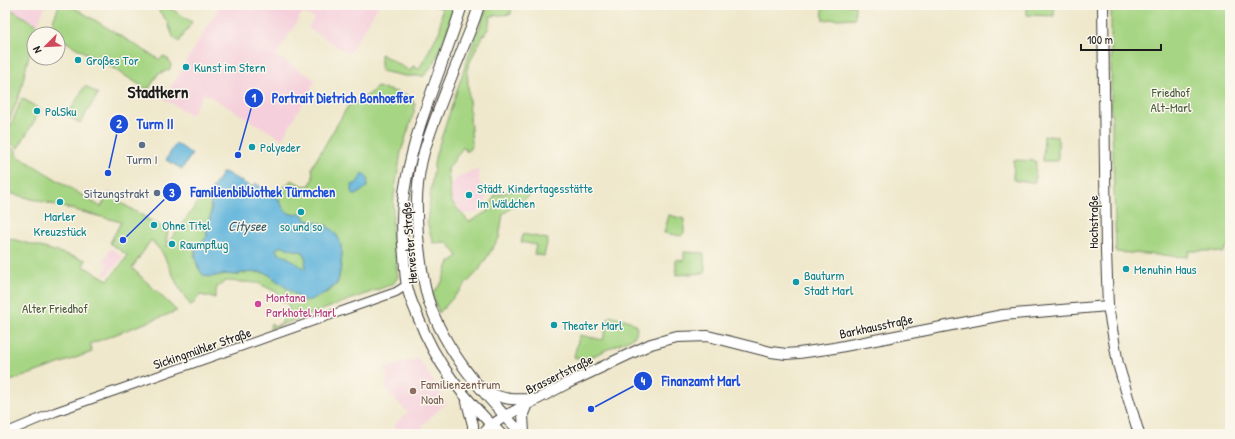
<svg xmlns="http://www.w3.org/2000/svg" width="1235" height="439" viewBox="0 0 1235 439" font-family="'Patrick Hand',sans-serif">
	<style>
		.built { fill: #f5cfdb }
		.green { fill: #a6d583; stroke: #617850 }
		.water { fill: #5fb4db; stroke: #3e687c; fill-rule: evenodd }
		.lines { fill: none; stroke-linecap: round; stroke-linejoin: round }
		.minor-casing { stroke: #3c3b36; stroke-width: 10 }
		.major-casing { stroke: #3c3b36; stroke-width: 12 }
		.minor { stroke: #fff; stroke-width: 8 }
		.major { stroke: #fff; stroke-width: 10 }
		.culture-dot { fill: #0f9aa8; stroke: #fbf7ec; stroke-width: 1.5 }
		.service-dot { fill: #5c6f8a; stroke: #fbf7ec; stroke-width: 1.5 }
		.hotel-dot { fill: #d1479c; stroke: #fbf7ec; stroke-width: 1.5 }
		.education-dot { fill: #8d6e63; stroke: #fbf7ec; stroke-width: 1.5 }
		.labels { text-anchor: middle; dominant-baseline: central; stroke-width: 3; stroke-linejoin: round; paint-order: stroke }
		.culture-label { font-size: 13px; fill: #0d838f; stroke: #fbf7ec; text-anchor: start }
		.park-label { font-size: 13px; fill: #4c5d40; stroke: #fbf7ec }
		.service-label { font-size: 13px; fill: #4e5e75; stroke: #fbf7ec }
		.street-label { font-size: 13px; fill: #1c1c1c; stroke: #fbf7ec }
		.hotel-label { font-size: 13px; fill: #b23c85; stroke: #fbf7ec; text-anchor: start }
		.education-label { font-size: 13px; fill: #785e54; stroke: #fbf7ec; text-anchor: start }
		.water-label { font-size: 14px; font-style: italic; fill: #375968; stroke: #fbf7ec }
		.district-label { font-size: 17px; font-weight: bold; fill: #1c1c1c; stroke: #fbf7ec }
		.leader { fill: none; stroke: #1d4ed8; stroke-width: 1.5 }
		.callout-dot { fill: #1d4ed8; stroke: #fbf7ec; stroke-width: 1.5 }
		.mark-label { font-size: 12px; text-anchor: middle; font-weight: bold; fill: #fff }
		.callout-label { font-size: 14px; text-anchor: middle; font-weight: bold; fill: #1d4ed8; stroke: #fbf7ec; stroke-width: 3; stroke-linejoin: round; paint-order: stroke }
	</style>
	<rect width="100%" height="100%" fill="#fbf7ec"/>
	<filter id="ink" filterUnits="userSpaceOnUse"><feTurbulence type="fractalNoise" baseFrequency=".025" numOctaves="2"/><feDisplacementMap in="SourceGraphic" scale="8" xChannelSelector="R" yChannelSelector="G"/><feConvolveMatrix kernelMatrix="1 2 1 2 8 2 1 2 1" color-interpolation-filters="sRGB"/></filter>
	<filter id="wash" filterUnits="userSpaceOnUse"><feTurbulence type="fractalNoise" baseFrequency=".012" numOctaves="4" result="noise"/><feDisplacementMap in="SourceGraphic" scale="16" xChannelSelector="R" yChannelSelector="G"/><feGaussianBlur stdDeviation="0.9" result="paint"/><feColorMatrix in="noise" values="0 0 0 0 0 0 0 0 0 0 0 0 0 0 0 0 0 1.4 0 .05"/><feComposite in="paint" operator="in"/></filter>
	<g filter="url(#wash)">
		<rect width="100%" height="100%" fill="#efe8cc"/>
		<path class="built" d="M 5,5 L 46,5 L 37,25 Z
			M 220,5 L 379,5 L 349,54 L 308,28 L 314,18 L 303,12 L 276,56 L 316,80 L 282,139 L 204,93 L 191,115 L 164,99 Z
			M 479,169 L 479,181 L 487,191 L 485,207 L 477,213 L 464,214 L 452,199 L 452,185 L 457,177 Z
			M 111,248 L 123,257 L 107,276 L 103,274 L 108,266 L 106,265 L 108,262 L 105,261 L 104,263 L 102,262 Z
			M 418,359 L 426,369 L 446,403 L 422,426 L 428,434 L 401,434 L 393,426 L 408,412 L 389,394 L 386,387 L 388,377 L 383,369 L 404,362 Z"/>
		<path class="green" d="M 59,5 L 70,5 L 160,60 L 163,56 L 169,60 L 171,65 L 169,70 L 158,74 L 148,90 L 103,62 L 101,62 L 58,37 L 58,34 L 53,34 L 49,32 Z
			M 162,5 L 165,5 L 192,22 L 179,42 L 173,37 L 167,21 L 159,11 Z
			M 431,5 L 454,5 L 448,28 L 435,62 L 424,76 L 405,76 L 381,71 L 381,54 L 410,71 L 413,66 L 419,69 L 440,30 L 442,8 Z
			M 488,5 L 497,5 L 497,7 L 511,7 L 511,14 L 491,16 L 488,29 L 479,42 L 467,69 L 472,146 L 467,152 L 463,147 L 448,169 L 451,201 L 469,222 L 488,211 L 495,195 L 526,188 L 529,196 L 503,214 L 499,238 L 479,270 L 439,313 L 432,294 L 442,282 L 448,264 L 458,256 L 447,242 L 433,243 L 427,222 L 435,157 L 468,57 Z
			M 822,5 L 855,5 L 855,18 L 823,20 Z
			M 1027,5 L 1054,5 L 1054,16 L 1027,15 Z
			M 1111,5 L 1230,5 L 1230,242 L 1223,253 L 1211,251 L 1189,251 L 1188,257 L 1116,252 L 1111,98 Z
			M 5,6 L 37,25 L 34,34 L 20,93 L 5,131 Z
			M 85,86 L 98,94 L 80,123 L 67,116 Z
			M 377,87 L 408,95 L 411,98 L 415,105 L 414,112 L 401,152 L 394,196 L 392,233 L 398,277 L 393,284 L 270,329 L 271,323 L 275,326 L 281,324 L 289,307 L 288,304 L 276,298 L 278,293 L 258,283 L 226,281 L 217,287 L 215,298 L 200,295 L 191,306 L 179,288 L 162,252 L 151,240 L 132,268 L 177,311 L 90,344 L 92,352 L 5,383 L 5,237 L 86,260 L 83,266 L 108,280 L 125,260 L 127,255 L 110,243 L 121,222 L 5,192 L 5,144 L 17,151 L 15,154 L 101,207 L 109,193 L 123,204 L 168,231 L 165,247 L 201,198 L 208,196 L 210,197 L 211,214 L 208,223 L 207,238 L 196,248 L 194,255 L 198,268 L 210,277 L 226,274 L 233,275 L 239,275 L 240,273 L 260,272 L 268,274 L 301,299 C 309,304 332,291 337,284 C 339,280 339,275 340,272 C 342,258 345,240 332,231 C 324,226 314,223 306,220 L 304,216 L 298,214 L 297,215 C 280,213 285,207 276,196 L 291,180 L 304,186 L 310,185 L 313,178 L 312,167 L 348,106 L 368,95 Z
			M 22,98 L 41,110 L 18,148 L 10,143 L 6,137 Z
			M 1044,136 L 1058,136 L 1058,161 L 1043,161 Z
			M 1014,160 L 1036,161 L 1035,182 L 1017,181 L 1013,179 Z
			M 669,215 L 684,219 L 684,233 L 681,236 L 664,233 Z
			M 523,234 L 548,239 L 544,256 L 534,254 L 536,245 L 521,242 Z
			M 283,246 L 296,251 L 303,252 L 306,260 L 306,267 L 305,269 L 277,252 L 276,250 L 277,248 Z
			M 684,252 L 703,253 L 704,255 L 705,273 L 676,275 L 676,259 L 684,261 Z
			M 610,316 C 621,318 645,321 634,337 L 591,357 L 582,360 L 574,357 L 577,344 L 580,335 L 603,340 L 608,318 Z"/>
		<path class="water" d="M 176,143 L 192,154 L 182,169 L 166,160 Z
			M 225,172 L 251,187 L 253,186 L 255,183 C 262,187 266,192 273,196 L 276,196 C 284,206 281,213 297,215 L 299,213 L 304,216 L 306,220 C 312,221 321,223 327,226 C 344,237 343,254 340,271 C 339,275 339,280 337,283 C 332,290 312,301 304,301 L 268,274 L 260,272 L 240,273 L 239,275 L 226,274 L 210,277 L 204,276 L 200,271 L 196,261 L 195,251 L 207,236 L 206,226 C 213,217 211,207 210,197 L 208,196 L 222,173 ZM 283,246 L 287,248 L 303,252 L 306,260 L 305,262 L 306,267 L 305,269 L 287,257 L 279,254 L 276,250 L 277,248 Z
			M 363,173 L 368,179 L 367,187 L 356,195 L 354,195 L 352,192 L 352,184 L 356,184 Z"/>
	</g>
	<g filter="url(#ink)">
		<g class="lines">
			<g class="minor-casing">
				<path id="minor" d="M 5,433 L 55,412 L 396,292 L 407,285"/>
			</g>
			<g class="major-casing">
				<path id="major" d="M 462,5 C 444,64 417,120 406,181 C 401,206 401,230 404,256 C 405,266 405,276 407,286 C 409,297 414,307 418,317 C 436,365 465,399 501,434
					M 479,5 C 475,21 467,37 461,53 C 448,86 434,118 424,152 C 416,181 416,207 418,236 C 420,257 422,279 428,299 C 445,353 484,394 522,434
					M 1103,5 L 1106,251 L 1108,306 L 1118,364 L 1139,434
					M 486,391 C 504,400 513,400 532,399
					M 467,402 L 473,425 L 473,434
					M 483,434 L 492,425 L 505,416 L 568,383 L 651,344 L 677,337 L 708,336 L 771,352 L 786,354 L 799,353 L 834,348 L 1003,315 L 1108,306
					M 524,434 L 523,414 L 527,404"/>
			</g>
			<use href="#minor" class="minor"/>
			<use href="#major" class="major"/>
		</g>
	</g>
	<g class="culture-dot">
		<circle cx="78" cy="60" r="4"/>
		<circle cx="186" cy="67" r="4"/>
		<circle cx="37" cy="111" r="4"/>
		<circle cx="252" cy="147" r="4"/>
		<circle cx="469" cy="195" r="4"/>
		<circle cx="60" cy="202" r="4"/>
		<circle cx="301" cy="212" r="4"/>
		<circle cx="154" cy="225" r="4"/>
		<circle cx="172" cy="244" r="4"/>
		<circle cx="1126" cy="269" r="4"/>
		<circle cx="796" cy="282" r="4"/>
		<circle cx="554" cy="325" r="4"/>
	</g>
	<g class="service-dot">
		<circle cx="142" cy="145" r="4"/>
		<circle cx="157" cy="193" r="4"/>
	</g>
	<circle class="hotel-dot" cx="258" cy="304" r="4"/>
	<circle class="education-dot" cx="413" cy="391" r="4"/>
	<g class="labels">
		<g class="culture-label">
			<text x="86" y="60">Großes Tor</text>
			<text x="194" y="67">Kunst im Stern</text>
			<text x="45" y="111">PolSku</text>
			<text x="260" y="147">Polyeder</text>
			<text x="477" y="188">Städt. Kindertagesstätte<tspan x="477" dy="15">Im Wäldchen</tspan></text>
			<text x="60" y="216" text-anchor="middle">Marler<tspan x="60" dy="15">Kreuzstück</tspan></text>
			<text x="162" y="225">Ohne Titel</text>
			<text x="301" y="226" text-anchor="middle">so und so</text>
			<text x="180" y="244">Raumpflug</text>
			<text x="1134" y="269">Menuhin Haus</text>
			<text x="804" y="275">Bauturm<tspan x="804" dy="15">Stadt Marl</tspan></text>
			<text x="562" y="325">Theater Marl</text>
		</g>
		<g class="park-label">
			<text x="1171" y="92">Friedhof<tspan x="1171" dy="15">Alt-Marl</tspan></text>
			<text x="55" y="308">Alter Friedhof</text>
		</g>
		<g class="service-label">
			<text x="142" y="159">Turm I</text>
			<text x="149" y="193" text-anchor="end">Sitzungstrakt</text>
		</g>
		<g class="street-label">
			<text transform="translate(1093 222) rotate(-90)">Hochstraße</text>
			<text transform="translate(409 243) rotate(-95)">Hervester Straße</text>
			<text transform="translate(876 326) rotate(-12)">Barkhausstraße</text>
			<text transform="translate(202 348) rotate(-19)">Sickingmühler Straße</text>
			<text transform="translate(559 374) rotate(-26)">Brassertstraße</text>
		</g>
		<g class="hotel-label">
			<text x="266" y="297">Montana<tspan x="266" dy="15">Parkhotel Marl</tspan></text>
		</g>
		<g class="education-label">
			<text x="421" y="384">Familienzentrum<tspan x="421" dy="15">Noah</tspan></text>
		</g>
		<g class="water-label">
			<text x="247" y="225">Citysee</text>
		</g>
		<g class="district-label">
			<text x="158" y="91">Stadtkern</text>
		</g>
	</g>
	<path class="leader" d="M238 155L254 98M108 173L119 124M123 240L172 192M591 409L643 381"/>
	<g class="callout-dot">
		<circle cx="238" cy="155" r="4"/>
		<circle cx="108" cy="173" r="4"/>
		<circle cx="123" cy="240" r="4"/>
		<circle cx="591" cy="409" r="4"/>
		<circle cx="254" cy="98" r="10"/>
		<circle cx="119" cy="124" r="10"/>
		<circle cx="172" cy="192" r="10"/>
		<circle cx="643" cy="381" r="10"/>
	</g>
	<g class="mark-label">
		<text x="254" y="102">1</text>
		<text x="119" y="128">2</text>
		<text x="172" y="197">3</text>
		<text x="643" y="385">4</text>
	</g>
	<g class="callout-label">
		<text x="343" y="103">Portrait Dietrich Bonhoeffer</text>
		<text x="155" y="129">Turm II</text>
		<text x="263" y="197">Familienbibliothek Türmchen</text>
		<text x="701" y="386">Finanzamt Marl</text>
	</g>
	<rect width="1235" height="439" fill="none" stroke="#fbf7ec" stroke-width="20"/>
	<g transform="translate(46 46) rotate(246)"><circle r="19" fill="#fbf7ec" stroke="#a29f99"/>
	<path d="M0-3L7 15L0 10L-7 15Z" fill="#d1495b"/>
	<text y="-6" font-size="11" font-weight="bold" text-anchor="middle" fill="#1c1c1c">N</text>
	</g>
	<path d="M1081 44v6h80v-6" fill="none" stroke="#1c1c1c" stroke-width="2"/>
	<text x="1087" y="44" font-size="12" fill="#1c1c1c" stroke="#fbf7ec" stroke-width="3" paint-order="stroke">100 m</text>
</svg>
